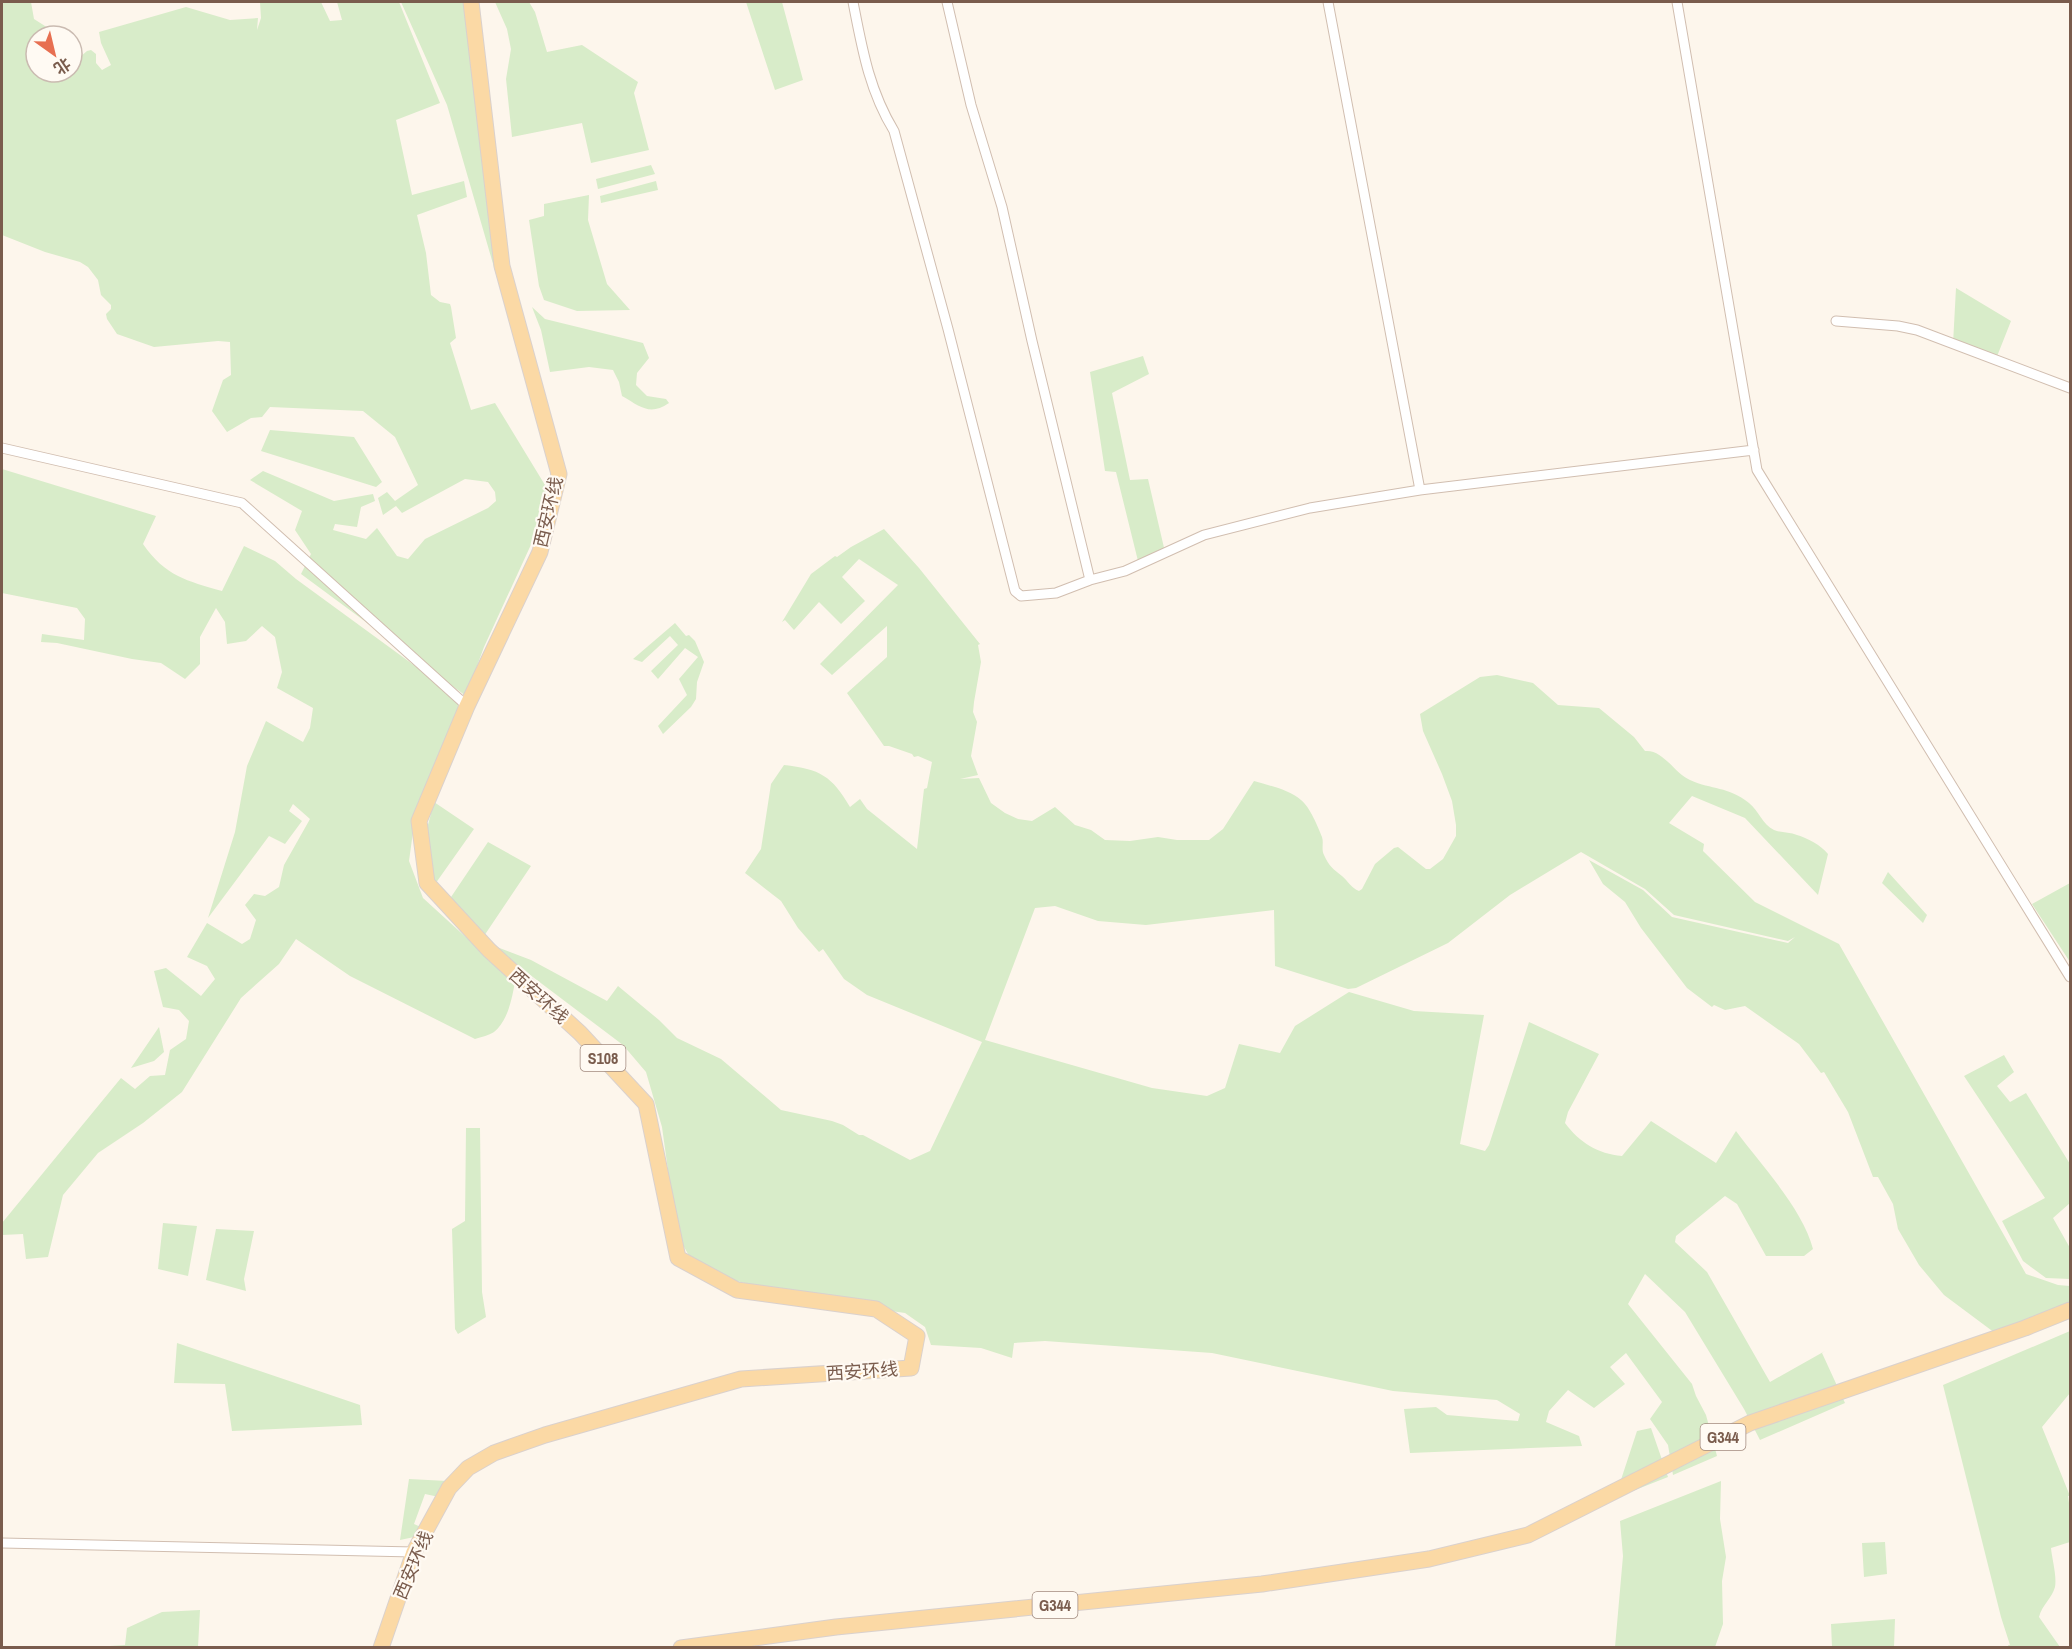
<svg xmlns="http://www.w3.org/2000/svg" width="2072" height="1649" viewBox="0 0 2072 1649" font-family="'Archivo Narrow','Noto Sans SC',sans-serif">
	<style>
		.green { fill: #d8ecc9 }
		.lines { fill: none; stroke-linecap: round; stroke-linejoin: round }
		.minor-casing { stroke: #d1beb0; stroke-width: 11 }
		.primary-casing { stroke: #dad1cd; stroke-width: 17 }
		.minor { stroke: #fff; stroke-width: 9 }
		.primary { stroke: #fbd9a5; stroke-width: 15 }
		.labels { text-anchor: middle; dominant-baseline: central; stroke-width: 4.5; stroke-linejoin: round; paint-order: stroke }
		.shield { fill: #fffaf3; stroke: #a28b7f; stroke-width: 1.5 }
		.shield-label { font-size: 16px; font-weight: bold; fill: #7a5c4d }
		.street-label { font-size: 18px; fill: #7a5c4d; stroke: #fffaf3 }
	</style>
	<rect width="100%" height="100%" fill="#fdf6ec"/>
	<path class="green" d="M 2,2 L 31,2 L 34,19 L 45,26 L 53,36 L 36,36 L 36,72 L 72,72 L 72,54 L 80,57 L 87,51 L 91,50 L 96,54 L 96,63 L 102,70 L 111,65 L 101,43 L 99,32 L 186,7 L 230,20 L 258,18 L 257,30 L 261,18 L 260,2 L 321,2 L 330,21 L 342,20 L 337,2 L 399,2 L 440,103 L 396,120 L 412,195 L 464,181 L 467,197 L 417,215 L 426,253 L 431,295 L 440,302 L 450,304 L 451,307 L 456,338 L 450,343 L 471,410 L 495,403 L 548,490 L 540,525 L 484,647 L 466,696 L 301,574 L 311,554 L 295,530 L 302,511 L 250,480 L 263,471 L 334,501 L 373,494 L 375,501 L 361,507 L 357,527 L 335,524 L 333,530 L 366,539 L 377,528 L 397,556 L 408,559 L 425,539 L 488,508 L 496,501 L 495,492 L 488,482 L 465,479 L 402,513 L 396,506 L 383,515 L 378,498 L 387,492 L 395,501 L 418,485 L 395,437 L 363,411 L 270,407 L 262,417 L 251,418 L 227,432 L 212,411 L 223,380 L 231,375 L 230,342 L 218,341 L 154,347 L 117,334 L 107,319 L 106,314 L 111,309 L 111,305 L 101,295 L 98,280 L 88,267 L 80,262 L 45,252 L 2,235 Z
		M 401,2 L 467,2 L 511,326 L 447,105 Z
		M 495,2 L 529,2 L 535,12 L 547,52 L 582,45 L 638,82 L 634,93 L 649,150 L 591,163 L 582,123 L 512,137 L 506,79 L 511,49 L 507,29 Z
		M 746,2 L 782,2 L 803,80 L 775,90 Z
		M 651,165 L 655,174 L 598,189 L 596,179 Z
		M 656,181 L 658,190 L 601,203 L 600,196 Z
		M 589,195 L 588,220 L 607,284 L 630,310 L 577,311 L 544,300 L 539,286 L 529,220 L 544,216 L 544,204 Z
		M 1956,288 L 2011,321 L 1994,364 L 1953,344 Z
		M 532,307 L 545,319 L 643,343 L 649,358 L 637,373 L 636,385 L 647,396 L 666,399 L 669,403 C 650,416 641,407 622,396 L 619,382 L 613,370 L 589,367 L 550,372 L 541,330 Z
		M 1143,356 L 1149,374 L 1112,393 L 1130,480 L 1148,479 L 1165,552 L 1139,565 L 1116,472 L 1105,471 L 1090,372 Z
		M 270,430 L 354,437 L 382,482 L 376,487 L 261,451 Z
		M 2,469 L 156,516 L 143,544 C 165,576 187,581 222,591 L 244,546 L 275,561 L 296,579 L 463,701 L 416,810 L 409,861 L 423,898 L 515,982 C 512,998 508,1021 494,1032 C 490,1035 481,1037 475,1039 L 350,976 L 296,939 L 279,964 L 241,998 L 182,1092 L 143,1123 L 98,1153 L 63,1195 L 48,1257 L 26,1259 L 23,1234 L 2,1235 L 2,1223 L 121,1078 L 135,1089 L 150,1076 L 165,1075 L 170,1050 L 186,1039 L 189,1021 L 179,1010 L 163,1007 L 154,971 L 166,968 L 201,996 L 215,979 L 207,966 L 187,957 L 207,923 L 242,944 L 250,939 L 256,920 L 245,905 L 254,894 L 265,896 L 279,887 L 284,865 L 310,819 L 293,804 L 289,811 L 302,821 L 285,844 L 269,836 L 208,918 L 235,832 L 247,766 L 266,721 L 303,742 L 310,728 L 313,708 L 277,688 L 282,672 L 275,637 L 262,626 L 246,641 L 227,644 L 225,622 L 216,608 L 200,637 L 200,664 L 185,679 L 161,663 L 132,659 L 57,643 L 41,642 L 42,634 L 84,640 L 85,619 L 77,608 L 2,593 Z
		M 884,529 L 919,568 L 980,644 L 978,645 L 981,662 L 974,702 L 973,712 L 977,722 L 971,756 L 978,775 L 960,779 L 979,778 L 991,803 L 1005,813 L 1018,819 L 1032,821 L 1055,807 L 1075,825 L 1091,830 L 1105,840 L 1130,841 L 1158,837 L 1177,840 L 1209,840 L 1223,829 L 1254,781 C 1270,786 1288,789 1301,800 C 1310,807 1318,827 1322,837 C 1324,843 1321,849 1324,855 C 1329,866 1333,869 1342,876 C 1348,881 1351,888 1359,891 L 1362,889 L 1375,864 L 1394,848 L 1398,847 L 1426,869 L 1430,869 L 1443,859 L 1456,836 L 1456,825 L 1452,801 L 1442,774 L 1423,731 L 1420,714 L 1480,677 L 1497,675 L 1533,683 L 1558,705 L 1599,708 L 1634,737 L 1645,751 C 1663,749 1675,774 1690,780 C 1712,790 1728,786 1749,803 C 1759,811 1762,824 1774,830 C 1781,833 1790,832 1797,835 C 1807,838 1821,845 1828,854 L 1818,895 L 1745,818 L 1692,796 L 1669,823 L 1704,844 L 1703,851 L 1755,902 L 1839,944 L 2026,1274 L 2058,1285 L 2070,1286 L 2070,1306 L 1999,1336 L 1944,1295 L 1919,1265 L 1898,1229 L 1893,1204 L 1878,1177 L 1873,1177 L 1848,1112 L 1824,1072 L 1821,1073 L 1799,1044 L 1745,1006 L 1725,1010 L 1714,1005 L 1712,1007 L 1687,988 L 1641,928 L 1625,902 L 1603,884 L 1589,860 L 1643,890 L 1672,917 L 1788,943 L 1795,937 L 1788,941 L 1674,915 L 1645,889 L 1581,852 L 1510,895 L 1448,943 L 1356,988 L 1348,989 L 1275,966 L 1274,910 L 1146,925 L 1098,921 L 1055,906 L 1035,908 L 985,1040 L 1152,1088 L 1207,1096 L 1225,1088 L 1239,1044 L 1280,1053 L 1295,1026 L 1349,992 L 1414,1011 L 1484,1015 L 1460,1144 L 1485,1151 L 1489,1145 L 1529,1022 L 1599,1054 L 1568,1112 L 1565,1123 C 1579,1142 1598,1154 1622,1156 L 1651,1121 L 1716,1163 L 1736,1131 C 1761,1165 1803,1209 1813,1249 L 1804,1256 L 1766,1256 L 1737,1204 L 1725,1196 L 1676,1236 L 1675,1242 L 1707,1272 L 1770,1382 L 1825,1351 L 1822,1353 L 1845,1403 L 1760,1440 L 1744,1409 L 1685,1312 L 1645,1274 L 1628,1304 L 1692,1384 L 1696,1396 L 1706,1415 L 1717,1456 L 1673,1475 L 1668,1445 L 1650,1419 L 1662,1402 L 1626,1353 L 1610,1367 L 1625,1384 L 1594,1408 L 1568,1390 L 1549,1411 L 1546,1422 L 1579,1436 L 1582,1446 L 1410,1453 L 1404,1409 L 1436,1407 L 1447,1415 L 1518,1421 L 1520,1414 L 1497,1400 L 1393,1391 L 1212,1353 L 1045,1341 L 1014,1343 L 1012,1358 L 981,1348 L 931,1345 L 925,1327 L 905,1313 L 796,1297 L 711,1274 L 691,1259 L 677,1235 L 662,1127 L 646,1072 L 623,1045 L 489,944 L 531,960 L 607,1001 L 618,986 L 659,1020 L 677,1038 L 721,1059 L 781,1110 L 832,1121 L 843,1125 L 859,1135 L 863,1135 L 910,1160 L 930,1151 L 982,1042 L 867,995 L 844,979 L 823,949 L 819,952 L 798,928 L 781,901 L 745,873 L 761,849 L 771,784 L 784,765 C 820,769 832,776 850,807 L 860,799 L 867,809 L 917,849 L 924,789 L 927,788 L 932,762 L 918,756 L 914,757 L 912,754 L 889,746 L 884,746 L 847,693 L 887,657 L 887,626 L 832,675 L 820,664 L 898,585 L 859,559 L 842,577 L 865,601 L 841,624 L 819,602 L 794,630 L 785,620 L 782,622 L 811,574 L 835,556 L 837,557 L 851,547 Z
		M 675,623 L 686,636 L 689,635 L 695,641 L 704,662 L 697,682 L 696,699 L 691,707 L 663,734 L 658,726 L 687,695 L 679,679 L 698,657 L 685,648 L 658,679 L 651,671 L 678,645 L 670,636 L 642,662 L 633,659 Z
		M 434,802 L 474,829 L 433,887 L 424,840 Z
		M 488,842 L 531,866 L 482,939 L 445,906 Z
		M 1888,872 L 1927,915 L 1923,923 L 1882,883 Z
		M 2070,883 L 2070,962 L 2032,904 Z
		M 159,1027 L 164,1052 L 154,1061 L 131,1068 Z
		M 2004,1055 L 2014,1072 L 1997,1086 L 2010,1102 L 2026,1093 L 2070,1164 L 2070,1203 L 2053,1218 L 2070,1248 L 2070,1279 L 2046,1278 L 2023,1261 L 2002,1221 L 2045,1198 L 1964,1076 Z
		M 466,1128 L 480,1128 L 482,1292 L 486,1317 L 458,1334 L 455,1329 L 452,1229 L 465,1221 Z
		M 163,1223 L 197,1226 L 188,1276 L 158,1269 Z
		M 216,1229 L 254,1231 L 244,1279 L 246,1291 L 206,1280 Z
		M 2070,1331 L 2070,1393 L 2042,1427 L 2070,1496 L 2068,1496 L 2070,1510 L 2070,1542 L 2051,1548 C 2052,1559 2057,1576 2055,1587 C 2052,1598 2042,1605 2039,1617 L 2060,1647 L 2009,1647 L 2008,1645 L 2010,1645 L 2001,1617 L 1943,1385 Z
		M 177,1343 L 360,1405 L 362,1425 L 232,1431 L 225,1384 L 174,1383 Z
		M 1651,1428 L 1668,1477 L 1615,1498 L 1637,1431 Z
		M 409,1479 L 447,1481 L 439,1497 L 425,1494 L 414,1524 L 423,1528 L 419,1536 L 400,1540 Z
		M 1721,1481 L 1720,1519 L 1726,1557 L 1722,1581 L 1723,1624 L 1715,1647 L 1615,1647 L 1623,1556 L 1620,1521 Z
		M 1885,1542 L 1887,1574 L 1864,1577 L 1862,1543 Z
		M 200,1610 L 198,1647 L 95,1647 L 125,1645 L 127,1628 L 162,1612 Z
		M 1895,1619 L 1894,1647 L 1832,1647 L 1831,1624 Z"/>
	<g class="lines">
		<g class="minor-casing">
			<path id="minor" d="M 853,2 C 862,48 869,90 894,131 L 948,329 L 1015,591 L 1021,596 L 1056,593 L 1090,580 L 1125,571 L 1204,535 L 1310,508 L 1420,490 L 1754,450
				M 947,2 L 971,105 L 1002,207 L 1032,341 L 1090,580
				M 1328,2 L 1420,490
				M 1677,2 L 1757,470 L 2070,977
				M 1836,321 L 1898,326 L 1917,330 L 2070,388
				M 2,448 L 242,503 L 467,706
				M 2,1543 L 414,1552"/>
		</g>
		<g class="primary-casing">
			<path id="primary" d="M 381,1648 L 414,1552 L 449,1488 L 468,1468 L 494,1453 L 545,1435 L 741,1379 L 911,1368 L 917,1336 L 876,1309 L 737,1290 L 678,1258 L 646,1104 L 580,1033 L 489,950 L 427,883 L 419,821 L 467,706 L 540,552 L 559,474 L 502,266 L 471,2
				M 681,1648 L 836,1627 L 1262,1584 L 1429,1559 L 1528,1535 L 1750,1423 L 2025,1328 L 2070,1310"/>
		</g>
		<use href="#minor" class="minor"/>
		<use href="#primary" class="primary"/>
	</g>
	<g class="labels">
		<g class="shield">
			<rect x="580.5" y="1045" width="45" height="26" rx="4.5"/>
			<rect x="1700.5" y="1424" width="45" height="26" rx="4.5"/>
			<rect x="1032.5" y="1592" width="45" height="26" rx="4.5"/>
		</g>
		<g class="shield-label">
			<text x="603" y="1058">S108</text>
			<text x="1723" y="1437">G344</text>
			<text x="1055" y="1605">G344</text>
		</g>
		<g class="street-label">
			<text transform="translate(548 512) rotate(-77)">西安环线</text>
			<text transform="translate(539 996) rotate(42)">西安环线</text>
			<text transform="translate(862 1371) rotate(-4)">西安环线</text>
			<text transform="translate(413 1565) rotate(-67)">西安环线</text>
		</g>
	</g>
	<rect width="2072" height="1649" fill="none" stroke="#7a5c4d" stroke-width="6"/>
	<g transform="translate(54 54) rotate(146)"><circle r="28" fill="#fffaf3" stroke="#cabbb1" stroke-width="1.5"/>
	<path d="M0-4.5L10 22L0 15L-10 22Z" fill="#e76f51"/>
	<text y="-9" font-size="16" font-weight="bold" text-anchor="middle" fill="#7a5c4d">北</text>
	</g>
</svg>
